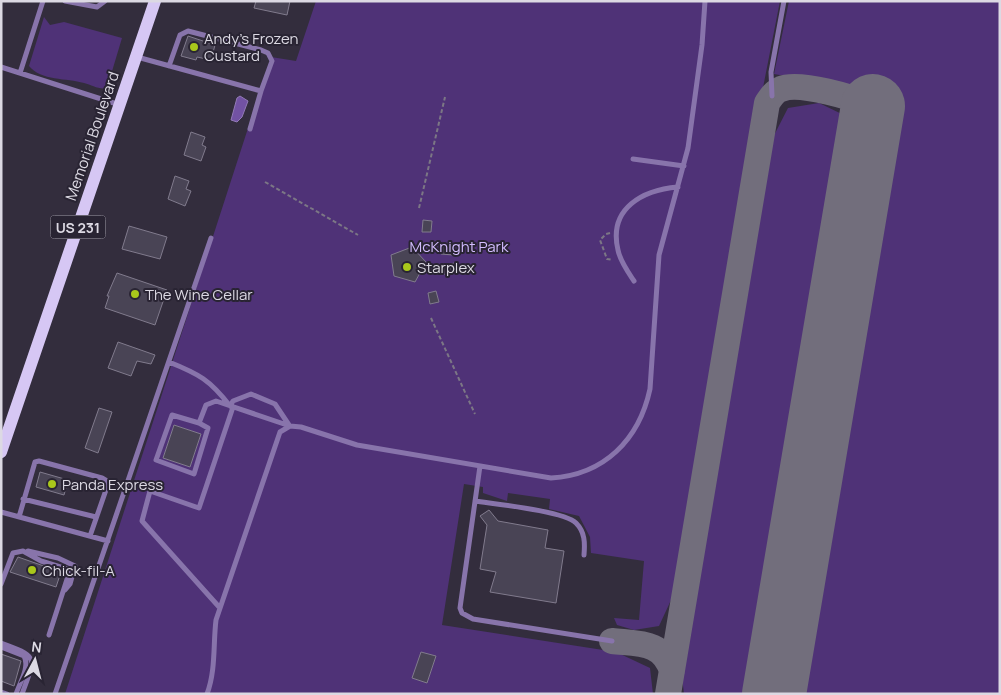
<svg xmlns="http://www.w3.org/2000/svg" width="1001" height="695" viewBox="0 0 1001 695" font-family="Manrope,sans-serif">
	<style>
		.green { fill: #4f3277 }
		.water { fill: #7252a3; stroke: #927ab6 }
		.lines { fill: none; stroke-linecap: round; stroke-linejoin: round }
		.taxiway { stroke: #726e7c; stroke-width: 26 }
		.runway { stroke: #726e7c; stroke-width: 64 }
		.building { fill: #494455; stroke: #817b8d }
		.path { stroke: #7c7785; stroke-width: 2; stroke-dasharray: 4 2.5; stroke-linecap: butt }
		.lane { stroke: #8874ab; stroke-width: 5 }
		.primary { stroke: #d6c7f4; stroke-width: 12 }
		.poi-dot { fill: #a9c71b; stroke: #292433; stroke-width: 2 }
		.labels { text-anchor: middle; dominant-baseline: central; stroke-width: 4; stroke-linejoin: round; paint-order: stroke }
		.shield { fill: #292433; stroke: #a6a3ae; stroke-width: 1 }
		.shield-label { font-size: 14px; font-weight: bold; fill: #dcd9e3 }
		.poi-label { font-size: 15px; fill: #dcd9e3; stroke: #292433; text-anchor: start }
		.street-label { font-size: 15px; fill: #dcd9e3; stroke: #292433 }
		.park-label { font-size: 15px; fill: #d3bcfe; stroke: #292433 }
	</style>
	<rect width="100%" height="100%" fill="#332d3d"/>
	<path class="green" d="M 316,1 L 780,1 L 749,159 L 678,585 L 659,626 L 634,630 L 617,625 L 614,618 L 639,620 L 644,561 L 591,553 L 590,537 L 579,516 L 549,509 L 550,499 L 508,493 L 507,501 L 483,493 L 483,487 L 464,484 L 442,625 L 616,652 L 650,668 L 653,694 L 65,694 L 271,57 L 296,61 Z
		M 789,1 L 1000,1 L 1000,694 L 796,694 L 896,96 L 774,74 Z
		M 44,17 L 50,25 L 64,22 L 122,38 L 107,88 C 99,90 92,85 84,83 C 67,78 41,81 29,66 Z
		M 819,103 L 848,117 L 752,694 L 684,694 L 681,668 L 767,149 L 788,108 Z"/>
	<path class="water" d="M 240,96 L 248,101 L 242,117 L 237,122 L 231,120 L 237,98 Z"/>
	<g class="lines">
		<path class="taxiway" d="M 612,641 C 639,644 663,641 672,671
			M 668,694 L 767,103 C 771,97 775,91 781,89 C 799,81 855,98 873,106"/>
		<path class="runway" d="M 774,694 L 873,106"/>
	</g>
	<path class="building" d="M 256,1 L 290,1 L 287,15 L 254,8 Z
		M 188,36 L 215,45 L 211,60 L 197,57 L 196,60 L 181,56 Z
		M 191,132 L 205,137 L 202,145 L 206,147 L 201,161 L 184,155 Z
		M 175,176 L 189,181 L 186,189 L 191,191 L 185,206 L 168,199 Z
		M 423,220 L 432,221 L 431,232 L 422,232 Z
		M 129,226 L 167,237 L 160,259 L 122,249 Z
		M 442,245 L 454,246 L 453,255 L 441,254 Z
		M 412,247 L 426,262 L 415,282 L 394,276 L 391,255 Z
		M 454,263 L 457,272 L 445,275 L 443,266 Z
		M 117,273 L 167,290 L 155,325 L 105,308 L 109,296 L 107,296 Z
		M 436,291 L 439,302 L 430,304 L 428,293 Z
		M 118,342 L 155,355 L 151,364 L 137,361 L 131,376 L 108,368 Z
		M 99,408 L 112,412 L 98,453 L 85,448 Z
		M 174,425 L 201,434 L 190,467 L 163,458 Z
		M 40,472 L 68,480 L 64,495 L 36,487 Z
		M 489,510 L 498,521 L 548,530 L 545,548 L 564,551 L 556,603 L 490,592 L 496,572 L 480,569 L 487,525 L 480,516 Z
		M 18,557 L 61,572 L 56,587 L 10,572 Z
		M 421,652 L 436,656 L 427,683 L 412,678 Z
		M 1,654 L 21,661 L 14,686 L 1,681 Z"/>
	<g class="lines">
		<path class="path" d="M 265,182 L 358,235
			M 419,208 L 445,97
			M 610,233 L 606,234 L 600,240 L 607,259 L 613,260
			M 431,318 L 475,414"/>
		<path class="lane" d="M 65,1 L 97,7 L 105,1
			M 137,57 L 261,91 L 250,129
			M 169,66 L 180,35 L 188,31 L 261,50 L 268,53 L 272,61 L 261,91
			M 1,67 L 120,105
			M 20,73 L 43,1
			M 772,96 L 771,72 L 784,1
			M 633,159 L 684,166
			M 634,281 C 628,272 620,261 618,250 C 608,208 643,190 678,187
			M 169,362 C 199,374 210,380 230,406 L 233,401 L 251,394 L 275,404 L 289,425
			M 199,423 L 172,415 L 156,460 L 194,474 L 208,428 L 199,423 L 206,405 L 216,401 L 290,426
			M 480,466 L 460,608 L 462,613 L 473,619 L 612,641
			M 23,499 L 96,517
			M 475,501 C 494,504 564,511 576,523 C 585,532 585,543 584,555
			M 1,512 L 108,541
			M 19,517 L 35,462 L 39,461 L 102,478 L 107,481 L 107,487 L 90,536
			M 28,551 L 58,558 L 75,566 L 70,584 L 65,590
			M 1,584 L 13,553 L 23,551 L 41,561 L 70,570 L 49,635
			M 220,608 L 142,521 L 150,491 L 199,508 L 233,407
			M 1,643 C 40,657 35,658 22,694
			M 1,647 L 24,656 C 30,667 20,682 16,694
			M 1,692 L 7,694
			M 55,694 L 211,238
			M 207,694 C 216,670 213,644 216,620 L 280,432 L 290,426 L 301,427 L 357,445 L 551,478 C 604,475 639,440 650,389 L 659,255 L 688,148 L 702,45 L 705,1"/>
		<path class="primary" d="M 1,452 L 155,1"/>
	</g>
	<g class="poi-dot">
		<circle cx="194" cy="47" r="5"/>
		<circle cx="407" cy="267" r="5"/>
		<circle cx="135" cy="294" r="5"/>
		<circle cx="52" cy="484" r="5"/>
		<circle cx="32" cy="570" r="5"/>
	</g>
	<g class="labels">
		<rect class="shield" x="50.5" y="215.5" width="55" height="23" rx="4"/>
		<g class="shield-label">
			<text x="78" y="227">US 231</text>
		</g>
		<g class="poi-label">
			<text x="204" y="38">Andy's Frozen<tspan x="204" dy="17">Custard</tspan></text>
			<text x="417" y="267">Starplex</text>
			<text x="145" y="294">The Wine Cellar</text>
			<text x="62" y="484">Panda Express</text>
			<text x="42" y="570">Chick-fil-A</text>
		</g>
		<g class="street-label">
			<text transform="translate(92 136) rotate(-71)">Memorial Boulevard</text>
		</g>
		<g class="park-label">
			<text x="459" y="246">McKnight Park</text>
		</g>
	</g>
	<rect width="1001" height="695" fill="none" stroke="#dcd9e3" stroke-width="5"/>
	<g transform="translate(35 660) rotate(7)" stroke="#292433" stroke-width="4" paint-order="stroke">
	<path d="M0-4L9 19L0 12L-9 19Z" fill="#dcd9e3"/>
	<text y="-8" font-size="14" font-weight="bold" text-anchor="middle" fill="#dcd9e3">N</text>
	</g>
</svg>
